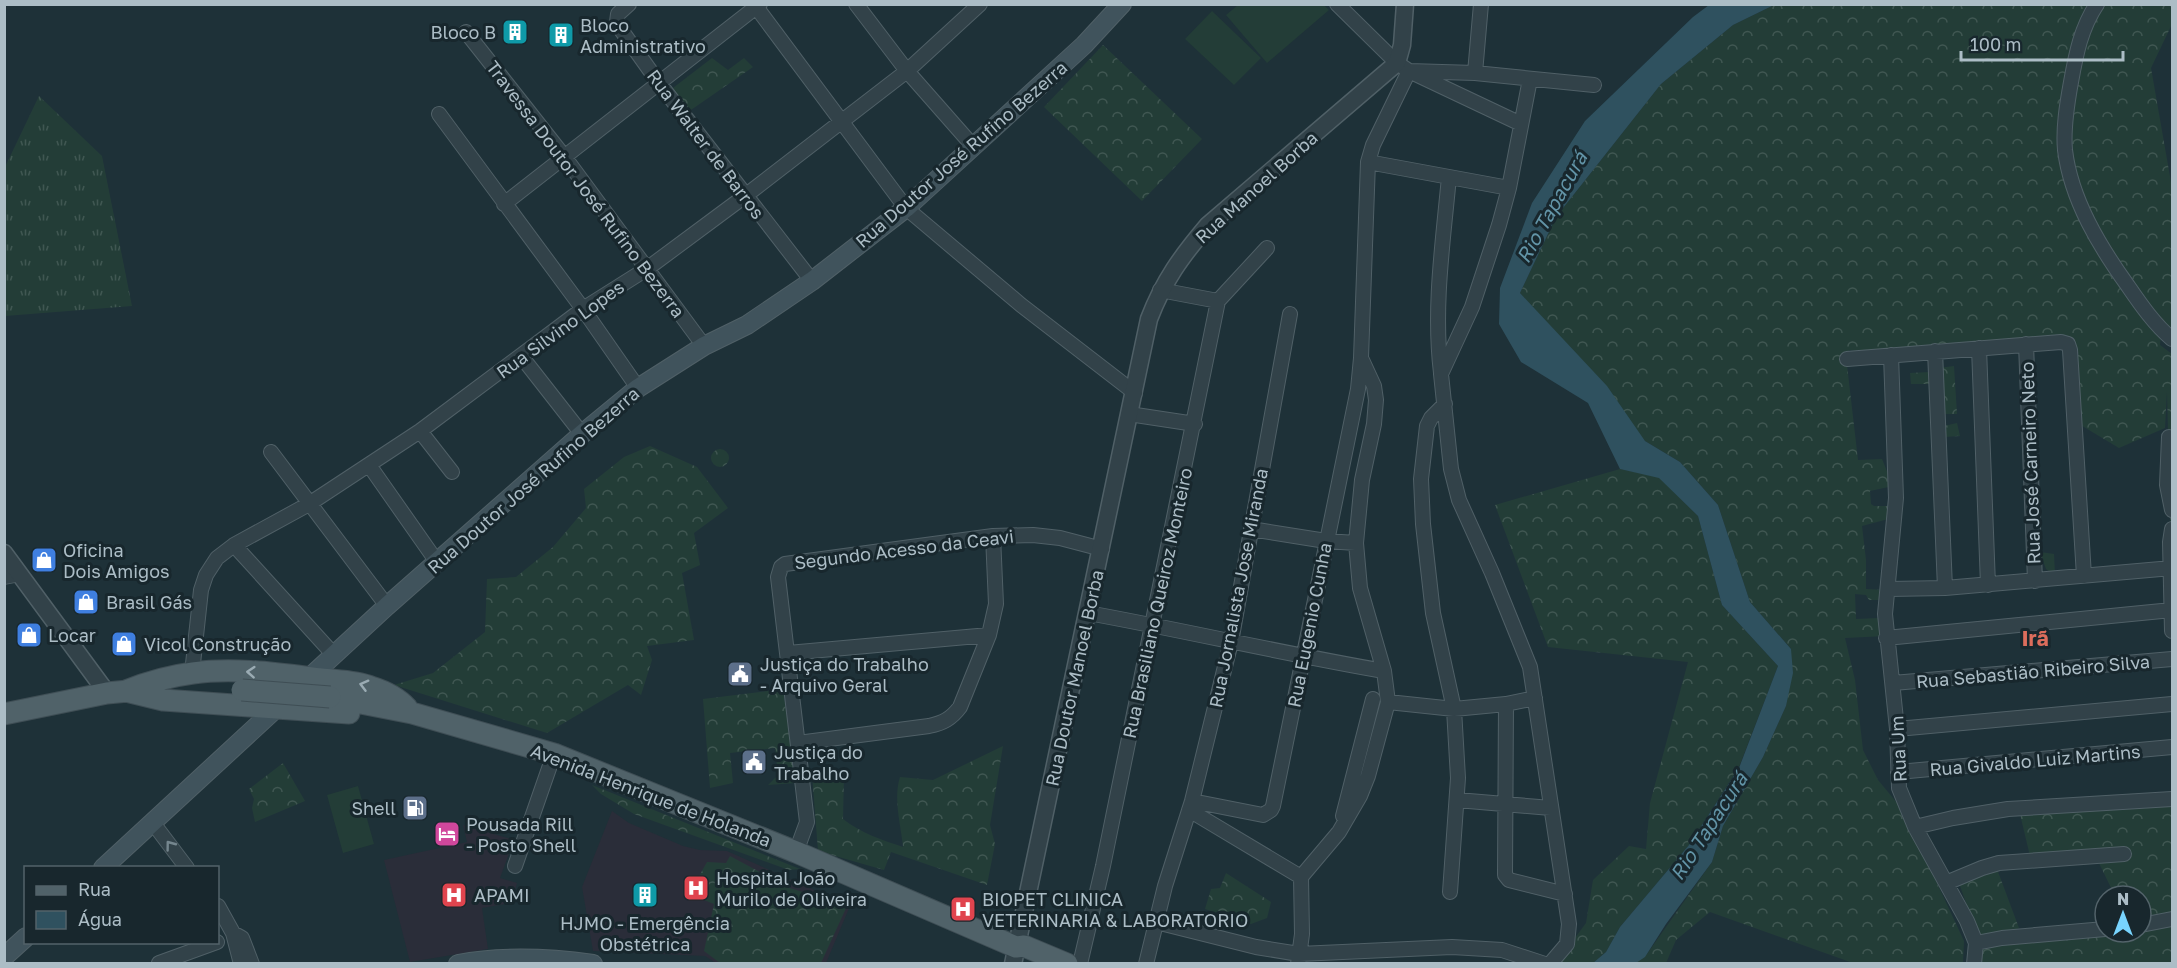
<svg xmlns="http://www.w3.org/2000/svg" width="2177" height="968" viewBox="0 0 2177 968" font-family="'Golos Text',sans-serif">
	<style>
		.medical { fill: #2a2d39 }
		.grass { fill: url(#grass-tufts) }
		.forest { fill: url(#forest-crowns) }
		.garden { fill: #233d37 }
		.water { fill: #2f515f }
		.lines { fill: none; stroke-linecap: round; stroke-linejoin: round }
		.minor-casing { stroke: #506067; stroke-width: 16 }
		.tertiary-casing { stroke: #506067; stroke-width: 19 }
		.secondary-casing { stroke: #506067; stroke-width: 20 }
		.primary-casing { stroke: #3f4e55; stroke-width: 23 }
		.minor { stroke: #324249; stroke-width: 14 }
		.tertiary { stroke: #324249; stroke-width: 16 }
		.secondary { stroke: #40535c; stroke-width: 18 }
		.primary { stroke: #506269; stroke-width: 21 }
		.primary-bridge-casing { stroke: #3f4e55; stroke-width: 23; stroke-linecap: butt }
		.primary-bridge { stroke: #506269; stroke-width: 21 }
		.oneway { stroke: #9aabb3 }
		.oneway2 { stroke: #75868e }
		.labels { text-anchor: middle; dominant-baseline: central; stroke-width: 6; stroke-linejoin: round; paint-order: stroke }
		.poi-label { font-size: 18px; fill: #acbdc6; stroke: #18272d; text-anchor: start }
		.street-label { font-size: 18px; fill: #acbdc6; stroke: #18272d }
		.water-label { font-size: 20px; font-style: italic; fill: #6294a7; stroke: #18272d }
		.quarter-label { font-size: 21px; font-weight: bold; fill: #dc6d5c; stroke: #18272d }
	</style>
	<defs>
		<pattern id="grass-tufts" width="24" height="20" patternUnits="userSpaceOnUse" patternTransform="scale(1.5)"><rect width="24" height="20" fill="#233d37"/><path d="M3 7l-1-3M5 7V3M7 7l1-3M15 17l-1-3M17 17v-4M19 17l1-3" fill="none" stroke="#405752"/></pattern>
		<pattern id="forest-crowns" width="20" height="18" patternUnits="userSpaceOnUse" patternTransform="scale(1.5)"><rect width="20" height="18" fill="#233d37"/><path d="M2 6a3 3 0 1 1 6 0M12 15a3 3 0 1 1 6 0" fill="none" stroke="#405752"/></pattern>
	</defs>
	<rect width="100%" height="100%" fill="#1e3138"/>
	<path class="medical" d="M 612,811 L 629,823 L 683,846 L 700,850 L 727,851 L 850,906 L 826,963 L 716,963 L 705,956 L 593,951 L 582,887 Z
		M 463,825 L 514,840 L 500,878 L 517,883 L 512,903 L 482,908 L 488,949 L 410,962 L 384,860 L 467,842 Z"/>
	<path class="grass" d="M 39,96 L 102,156 L 132,306 L 5,316 L 5,167 Z"/>
	<path class="forest" d="M 1774,5 L 2172,5 L 2172,24 L 2151,68 L 2172,188 L 2172,329 L 2161,334 L 2160,345 L 2172,354 L 2172,595 L 2167,391 L 2165,428 L 2119,448 L 2079,424 L 2072,343 L 1866,352 L 1849,350 L 1847,365 L 1858,460 L 1882,459 L 1893,486 L 1870,491 L 1871,504 L 1874,506 L 1891,506 L 1892,518 L 1862,526 L 1866,560 L 1866,589 L 1885,590 L 1882,600 L 1869,600 L 1866,595 L 1855,594 L 1856,619 L 1879,618 L 1885,636 L 1845,638 L 1855,680 L 1863,750 L 1878,780 L 1903,810 L 1964,941 L 1963,963 L 1853,963 L 1710,912 L 1676,940 L 1666,963 L 1634,963 L 1647,954 L 1712,862 L 1723,826 L 1763,757 L 1786,706 L 1791,649 L 1750,602 L 1718,505 L 1680,462 L 1645,441 L 1520,293 L 1556,217 L 1661,84 L 1733,25 Z
		M 1103,45 L 1202,139 L 1142,201 L 1044,107 Z
		M 712,58 L 728,70 L 744,58 L 753,67 L 688,112 L 673,88 Z
		M 1954,366 L 1957,414 L 1941,414 L 1939,368 Z
		M 1930,372 L 1931,384 L 1911,384 L 1910,373 Z
		M 1957,423 L 1960,436 L 1944,437 L 1944,426 Z
		M 650,446 L 697,467 L 728,508 L 694,533 L 700,565 L 682,573 L 694,640 L 647,646 L 652,660 L 641,695 L 628,685 L 547,733 L 394,685 L 433,673 L 485,632 L 487,579 L 516,577 L 553,547 L 586,508 L 584,489 L 624,457 Z
		M711 458a9 9 0 1 1 18 0a9 9 0 1 1-18 0Z
		M 1620,469 L 1659,477 L 1698,516 L 1722,605 L 1778,666 L 1739,767 L 1689,845 L 1620,927 L 1606,952 L 1593,963 L 1553,963 L 1569,946 L 1586,923 L 1593,880 L 1629,846 L 1646,849 L 1650,803 L 1688,662 L 1548,647 L 1495,505 Z
		M 2040,552 L 2054,554 L 2055,575 L 2046,569 Z
		M 783,689 L 796,783 L 768,785 L 778,775 L 775,748 L 730,753 L 733,783 L 710,788 L 703,699 Z
		M 1003,746 L 990,825 L 995,844 L 987,885 L 891,852 L 884,870 L 818,851 L 812,774 L 844,776 L 843,819 C 861,833 882,840 903,847 C 901,825 893,799 900,777 L 933,780 Z
		M 283,763 L 305,801 L 255,822 L 252,808 L 254,799 L 249,789 Z
		M 592,785 L 800,869 L 789,870 L 634,814 L 601,794 Z
		M 2172,806 L 2172,917 L 2141,919 L 2141,896 L 2115,896 L 2098,861 L 2030,856 L 2020,814 Z
		M 730,856 L 790,888 L 847,906 L 821,963 L 720,963 L 704,951 L 714,904 L 689,894 L 707,862 L 726,863 Z
		M 1997,869 L 2019,928 L 1980,942 L 1959,883 Z
		M 1226,873 L 1271,902 L 1267,918 L 1251,924 L 1205,909 L 1211,889 L 1220,888 Z
		M 2172,924 L 2172,963 L 1977,964 L 1983,946 L 2114,932 L 2141,932 L 2141,928 Z"/>
	<path class="garden" d="M 1238,5 L 1324,5 L 1329,10 L 1267,63 L 1226,15 Z
		M 1212,11 L 1261,58 L 1234,85 L 1185,39 Z
		M 358,786 L 374,844 L 343,853 L 327,795 Z"/>
	<path class="water" d="M 1709,5 L 1774,5 L 1733,25 L 1661,84 L 1556,217 L 1520,293 L 1607,386 L 1645,441 L 1680,462 L 1718,505 L 1750,602 L 1791,649 L 1793,673 L 1786,706 L 1763,757 L 1723,826 L 1712,862 L 1666,924 L 1645,957 L 1636,963 L 1593,963 L 1606,952 L 1620,927 L 1689,845 L 1739,768 L 1778,666 L 1722,605 L 1698,516 L 1659,478 L 1620,469 L 1588,403 L 1521,362 L 1499,324 L 1500,288 L 1532,203 L 1585,121 L 1693,17 Z"/>
	<g class="lines">
		<g class="minor-casing">
			<path id="minor" d="M 629,4 L 618,14 L 617,22 L 619,27 L 659,83 L 812,281
				M 754,4 L 906,208 L 1021,305 L 1135,393
				M 856,4 L 907,71 L 973,146
				M 1337,4 L 1397,63 L 1409,71 L 1475,73 L 1594,85
				M 2097,4 C 2081,28 2076,54 2071,82 C 2067,104 2063,128 2065,150 C 2071,200 2100,247 2128,286 C 2141,305 2155,325 2172,339
				M 466,32 L 563,155 L 704,346
				M 1475,73 L 1481,4
				M 1530,79 L 1509,188 L 1499,225 L 1472,307 L 1441,374 L 1451,469 L 1459,500 L 1492,573 L 1530,667 L 1569,924 L 1567,944 L 1550,964
				M 439,114 L 583,309 L 638,388
				M 1368,162 L 1509,188
				M 504,204 L 760,4
				M 1218,301 L 1267,248
				M 2026,344 L 2035,581
				M 1979,348 L 1988,585
				M 1935,351 L 1945,588
				M 1891,355 L 1896,498 L 1885,614 L 1897,729 L 1899,788 L 1915,827 L 1967,921 L 1976,943 L 1974,964
				M 521,356 L 582,434
				M 1847,359 L 2061,342 L 2068,344 L 2070,350 L 2084,576
				M 1441,373 C 1433,308 1443,242 1449,177
				M 1445,404 L 1431,418 L 1427,426 L 1421,479 L 1423,524 L 1433,613 L 1454,709 L 1458,778 L 1450,892
				M 1129,414 L 1195,424
				M 420,431 L 452,472
				M 2169,437 L 2167,485 L 2172,510
				M 271,452 L 387,606
				M 369,465 L 437,562
				M 1251,529 L 1326,541 L 1356,543
				M 2172,529 L 2170,542 L 2172,631
				M 234,545 L 334,655
				M 4,577 L 20,574
				M 1889,589 L 1945,588 L 2172,568
				M 1088,613 C 1187,631 1285,654 1384,671
				M 1886,638 L 2172,610
				M 788,653 L 989,635
				M 192,673 L 201,590 L 206,575 L 217,558 L 234,545 L 309,504 L 420,431 L 583,309 L 648,268 L 745,196 L 907,71 L 980,4
				M 1893,683 L 2172,659
				M 1388,702 L 1454,709 L 1506,704 L 1535,698
				M 1506,704 L 1505,875 L 1509,880 L 1565,894
				M 1897,729 L 2172,704
				M 798,743 L 929,726 C 943,723 951,719 960,707 L 989,635 L 996,604 L 993,536
				M 1898,772 L 2172,747
				M 1457,800 L 1551,808
				M 1192,801 L 1263,815 L 1271,810 L 1273,806 L 1358,389 L 1361,358 L 1368,162 L 1373,145 L 1409,71 L 1521,124
				M 1189,810 L 1301,877
				M 1343,816 L 1373,699
				M 153,823 L 187,868
				M 1915,827 L 1953,818 L 2008,809 L 2172,799
				M 796,852 L 807,822 L 778,577 L 781,567 L 785,564 L 993,536 L 1033,535 L 1060,538 L 1102,549
				M 515,866 L 554,754
				M 1301,877 L 1339,832 L 1360,796 L 1368,776 L 1388,702 L 1384,671 L 1360,588 L 1356,543 L 1362,480 L 1374,424 L 1376,400 L 1374,386 L 1362,360
				M 1946,883 L 1982,868 L 1999,863 L 2124,854
				M 218,906 L 233,933 L 241,964
				M 1156,922 L 1256,947 L 1299,954 L 1452,947 L 1502,950 L 1545,964
				M 2141,925 L 2172,919
				M 233,933 L 242,938 L 252,964
				M 1976,943 L 2002,938 L 2105,929
				M 159,963 L 217,942
				M 1080,964 L 1103,866 L 1218,301 L 1160,290
				M 1146,964 L 1165,886 L 1192,801 L 1231,642 L 1290,314
				M 1298,964 L 1302,934 L 1301,877"/>
		</g>
		<g class="tertiary-casing">
			<path id="tertiary" d="M 4,553 L 107,693
				M 1013,964 L 1149,319 C 1164,280 1181,257 1208,225 L 1397,63 L 1402,45 L 1405,4"/>
		</g>
		<g class="secondary-casing">
			<path id="secondary" d="M 103,868 L 387,606 L 582,434 L 638,388 L 704,346 L 747,325 L 812,281 L 906,208 L 1084,45 L 1122,4
				M 4,957 L 26,937
				M 458,964 C 501,956 550,958 593,964"/>
		</g>
		<g class="primary-casing">
			<path id="primary" d="M 126,691 L 163,700 L 349,713
				M 126,691 C 148,682 170,676 193,673 C 235,667 280,674 321,679 C 338,681 356,681 371,687 C 384,691 398,698 407,708
				M 330,697 L 412,713 L 554,754 L 796,852 L 1016,947 L 1024,946 L 1067,964
				M 4,714 L 107,693 L 139,690"/>
		</g>
		<use href="#minor" class="minor"/>
		<use href="#tertiary" class="tertiary"/>
		<use href="#secondary" class="secondary"/>
		<use href="#primary" class="primary"/>
		<g class="primary-bridge-casing">
			<path id="primary-bridge" d="M 242,690 L 330,697"/>
		</g>
		<use href="#primary-bridge" class="primary-bridge"/>
	</g>
	<defs><path id="oneway-chevron" d="M-2-3.5L2.5 0L-2 3.5" fill="none" stroke-width="1.6" stroke-linecap="round" stroke-linejoin="round" transform="scale(1.5)"/></defs>
	<g class="oneway">
		<use href="#oneway-chevron" transform="translate(251 672) rotate(-176)"/>
		<use href="#oneway-chevron" transform="translate(364 685) rotate(-165)"/>
	</g>
	<use class="oneway2" href="#oneway-chevron" transform="translate(170 845) rotate(-127)"/>
	<defs>
		<g id="building-square" transform="scale(1.35)"><rect x="-9" y="-9" width="18" height="18" rx="4" fill="#0f9aa8" stroke="#18272d"/><path d="M-4-6H4V6H1V3H-1V6H-4ZM-2.5-4.3h1.7v1.8h-1.7ZM.8-4.3h1.7v1.8H.8ZM-2.5-1h1.7V.8h-1.7ZM.8-1h1.7V.8H.8Z" fill="#fff"/></g>
		<g id="shop-square" transform="scale(1.35)"><rect x="-9" y="-9" width="18" height="18" rx="4" fill="#3f7fe0" stroke="#18272d"/><path d="M-5-2.5h2.3a2.7 3.5 0 0 1 5.4 0H5L5.5 6h-11ZM-1.5-2.5h3a1.5 2.3 0 0 0-3 0Z" fill="#fff"/></g>
		<g id="civic-square" transform="scale(1.35)"><rect x="-9" y="-9" width="18" height="18" rx="4" fill="#5c6f8a" stroke="#18272d"/><path d="M-.6-6.5H3V-4.5H.6V-3L4-1V1h2V6H-6V1h2V-1L-.6-3ZM-1.2 2.5V6h2.4V2.5Z" fill="#fff"/></g>
		<g id="fuel-square" transform="scale(1.35)"><rect x="-9" y="-9" width="18" height="18" rx="4" fill="#5c6f8a" stroke="#18272d"/><path d="M-5.5-6h7V0h2V4h1.3V-2.5L3-4.5l.8-.8L6-3V5H2.5V1h-1V6h-7ZM-4.2-4.7v3.2H.2V-4.7Z" fill="#fff"/></g>
		<g id="hotel-square" transform="scale(1.35)"><rect x="-9" y="-9" width="18" height="18" rx="4" fill="#d1479c" stroke="#18272d"/><path d="M-6-4.5h1.5V1H6V5H4.5V3h-9V5H-6ZM-4 0a1.8 1.8 0 1 1 3.6 0ZM.5 0V-2.5h3Q6-2.5 6 0Z" fill="#fff"/></g>
		<g id="hospital-square" transform="scale(1.35)"><rect x="-9" y="-9" width="18" height="18" rx="4" fill="#e0444e" stroke="#18272d"/><path d="M-5-5h3v3.5h4V-5h3V5h-3V1.5h-4V5h-3Z" fill="#fff"/></g>
	</defs>
	<g fill-rule="evenodd">
		<use href="#building-square" x="515" y="32"/>
		<use href="#building-square" x="561" y="35"/>
		<use href="#shop-square" x="44" y="560"/>
		<use href="#shop-square" x="86" y="602"/>
		<use href="#shop-square" x="29" y="635"/>
		<use href="#shop-square" x="124" y="644"/>
		<use href="#civic-square" x="740" y="674"/>
		<use href="#civic-square" x="754" y="762"/>
		<use href="#fuel-square" x="415" y="808"/>
		<use href="#hotel-square" x="447" y="834"/>
		<use href="#hospital-square" x="696" y="888"/>
		<use href="#hospital-square" x="454" y="895"/>
		<use href="#building-square" x="645" y="895"/>
		<use href="#hospital-square" x="963" y="909"/>
	</g>
	<g class="labels">
		<g class="poi-label">
			<text x="580" y="25">Bloco<tspan x="580" dy="21">Administrativo</tspan></text>
			<text x="496" y="32" text-anchor="end">Bloco B</text>
			<text x="63" y="550">Oficina<tspan x="63" dy="21">Dois Amigos</tspan></text>
			<text x="106" y="602">Brasil Gás</text>
			<text x="48" y="635">Locar</text>
			<text x="144" y="644">Vicol Construção</text>
			<text x="760" y="664">Justiça do Trabalho<tspan x="760" dy="21">- Arquivo Geral</tspan></text>
			<text x="774" y="752">Justiça do<tspan x="774" dy="21">Trabalho</tspan></text>
			<text x="396" y="808" text-anchor="end">Shell</text>
			<text x="466" y="824">Pousada Rill<tspan x="466" dy="21">- Posto Shell</tspan></text>
			<text x="716" y="878">Hospital João<tspan x="716" dy="21">Murilo de Oliveira</tspan></text>
			<text x="474" y="895">APAMI</text>
			<text x="982" y="899">BIOPET CLINICA<tspan x="982" dy="21">VETERINARIA &amp; LABORATORIO</tspan></text>
			<text x="645" y="923" text-anchor="middle">HJMO - Emergência<tspan x="645" dy="21">Obstétrica</tspan></text>
		</g>
		<g class="street-label">
			<text transform="translate(706 144) rotate(53)">Rua Walter de Barros</text>
			<text transform="translate(961 154) rotate(-41)">Rua Doutor José Rufino Bezerra</text>
			<text transform="translate(1256 187) rotate(-42)">Rua Manoel Borba</text>
			<text transform="translate(586 189) rotate(53)">Travessa Doutor José Rufino Bezerra</text>
			<text transform="translate(560 329) rotate(-36)">Rua Silvino Lopes</text>
			<text transform="translate(2030 463) rotate(-92)">Rua José Carneiro Neto</text>
			<text transform="translate(533 480) rotate(-41)">Rua Doutor José Rufino Bezerra</text>
			<text transform="translate(904 549) rotate(-7)">Segundo Acesso da Ceavi</text>
			<text transform="translate(1238 588) rotate(-79)">Rua Jornalista Jose Miranda</text>
			<text transform="translate(1157 603) rotate(-78)">Rua Brasiliano Queiroz Monteiro</text>
			<text transform="translate(1309 625) rotate(-79)">Rua Eugenio Cunha</text>
			<text transform="translate(2033 671) rotate(-5)">Rua Sebastião Ribeiro Silva</text>
			<text transform="translate(1074 678) rotate(-78)">Rua Doutor Manoel Borba</text>
			<text transform="translate(1898 749) rotate(-93)">Rua Um</text>
			<text transform="translate(2035 760) rotate(-5)">Rua Givaldo Luiz Martins</text>
			<text transform="translate(651 795) rotate(21)">Avenida Henrique de Holanda</text>
		</g>
		<g class="water-label">
			<text transform="translate(1551 207) rotate(-61)">Rio Tapacurá</text>
			<text transform="translate(1708 826) rotate(-57)">Rio Tapacurá</text>
		</g>
		<g class="quarter-label">
			<text x="2035" y="638">Irã</text>
		</g>
	</g>
	<rect width="2177" height="968" fill="none" stroke="#acbdc6" stroke-width="12"/>
	<rect x="24" y="866" width="195" height="78" fill="#18272d" stroke="#53636a" stroke-width="1.5"/>
	<rect x="36" y="886" width="30" height="9" fill="#506269" stroke="#53636a" stroke-width="1.5"/>
	<text x="78" y="896" font-size="18" fill="#acbdc6">Rua</text>
	<rect x="36" y="911" width="30" height="18" fill="#2f515f" stroke="#53636a" stroke-width="1.5"/>
	<text x="78" y="926" font-size="18" fill="#acbdc6">Água</text>
	<g transform="translate(2123 914)"><circle r="28" fill="#18272d" stroke="#53636a" stroke-width="1.5"/>
	<path d="M0-4.5L10 22L0 15L-10 22Z" fill="#78d4fe"/>
	<text y="-9" font-size="16" font-weight="bold" text-anchor="middle" fill="#acbdc6">N</text>
	</g>
	<path d="M1961 51v9h162v-9" fill="none" stroke="#acbdc6" stroke-width="3"/>
	<text x="1970" y="51" font-size="18" fill="#acbdc6" stroke="#18272d" stroke-width="4.5" paint-order="stroke">100 m</text>
</svg>
